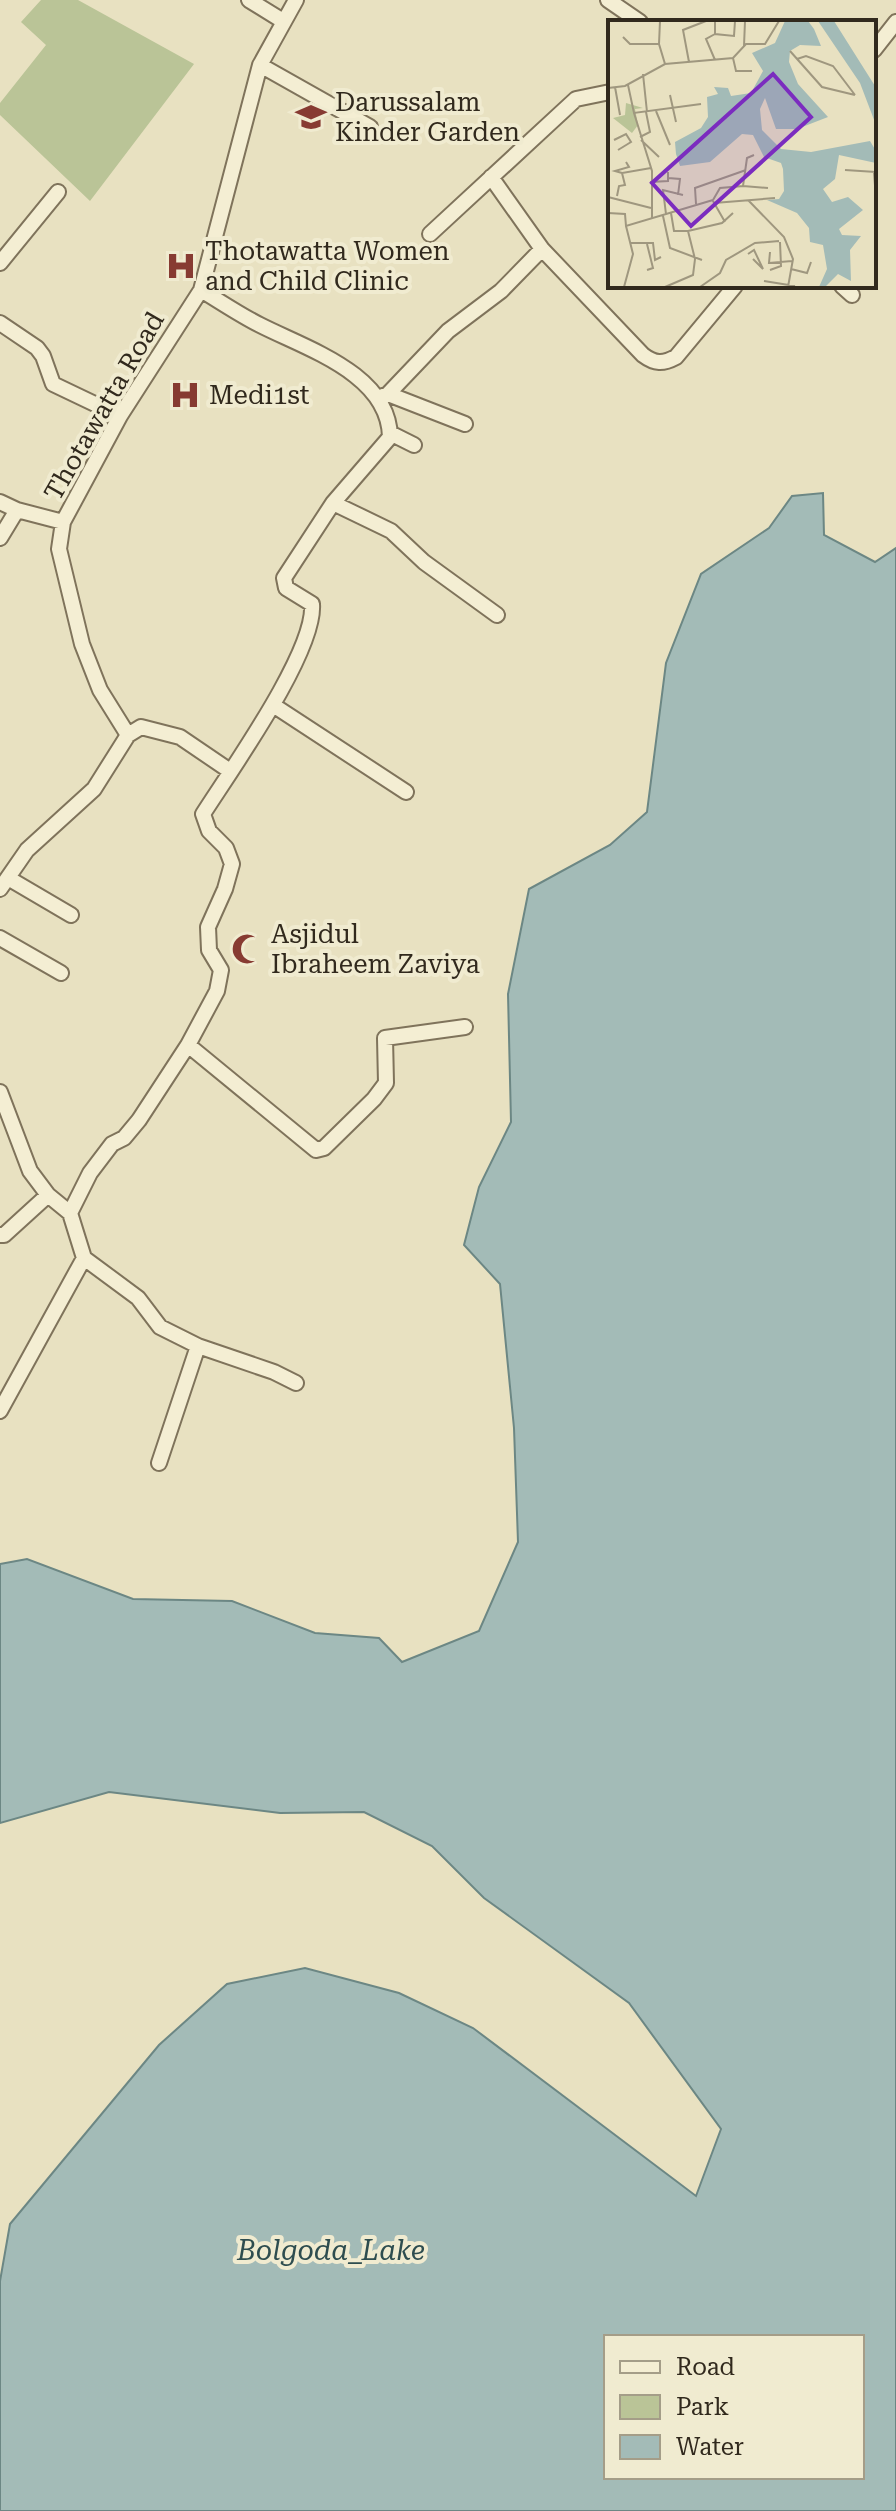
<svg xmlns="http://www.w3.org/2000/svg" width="896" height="2511" viewBox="0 0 896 2511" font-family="'Roboto Serif',serif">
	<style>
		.green { fill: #bac497 }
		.water { fill: #a3bbb7; stroke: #6c8784; stroke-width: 2; fill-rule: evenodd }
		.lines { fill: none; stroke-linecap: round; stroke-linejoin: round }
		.minor-casing { stroke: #7f735b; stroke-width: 18 }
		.minor { stroke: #f4eed3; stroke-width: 14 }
		.labels { text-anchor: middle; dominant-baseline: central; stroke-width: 8; stroke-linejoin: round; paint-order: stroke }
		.poi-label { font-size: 26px; fill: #31291d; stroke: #f0ebd0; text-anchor: start }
		.street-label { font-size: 26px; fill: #31291d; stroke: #f0ebd0 }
		.water-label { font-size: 28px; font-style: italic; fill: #2e4d4f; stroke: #f0ebd0 }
		.inset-road { fill: none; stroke: #9f977f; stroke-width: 2 }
		.view { fill: #7b2cbf; fill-opacity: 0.15; stroke: #7b2cbf; stroke-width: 4 }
		.inset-edge { fill: none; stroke: #31291d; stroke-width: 4 }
	</style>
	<rect width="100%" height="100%" fill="#e8e1c1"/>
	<path class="green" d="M 41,0 L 78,0 L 194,64 L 90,201 L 0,115 L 0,103 L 46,45 L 21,22 Z"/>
	<path class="water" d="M 823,493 L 824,535 L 875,562 L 896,548 L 896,2511 L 0,2511 L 0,2281 L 10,2224 L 159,2045 L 227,1984 L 305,1968 L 399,1993 L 473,2028 L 696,2196 L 721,2129 L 629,2003 L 484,1898 L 432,1846 L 364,1812 L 280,1813 L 109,1792 L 0,1823 L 0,1564 L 27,1559 L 133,1599 L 232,1601 L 315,1633 L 379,1638 L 402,1662 L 479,1631 L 518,1542 L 514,1428 L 500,1284 L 464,1245 L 479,1187 L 511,1122 L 508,994 L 529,889 L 610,845 L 647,812 L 666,663 L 701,574 L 769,528 L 792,496 ZM 606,2337 L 862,2337 L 862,2477 L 606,2477 Z"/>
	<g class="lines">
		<g class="minor-casing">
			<path id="minor" d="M 249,0 L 283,21
				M 608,0 L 640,22
				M 874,50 L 896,22
				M 260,65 L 370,127
				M 491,177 L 542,249 L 643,355 C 655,364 663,364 676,357 L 735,286
				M 430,234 L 576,99 L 610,92
				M 0,263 L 58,192
				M 842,286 L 852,295
				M 0,323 L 37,348 L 43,356 L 53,384 L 120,416
				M 388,394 L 465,424
				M 378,398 L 388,394 L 448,331 L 501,291 L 542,249
				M 390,433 L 414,445
				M 0,502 L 17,510 L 63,522
				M 333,503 L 391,531 L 424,562 L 497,615
				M 0,538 L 17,510
				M 273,705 L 406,792
				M 128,735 L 141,727 L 180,737 L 230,771
				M 8,878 L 71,915
				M 0,889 L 27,850 L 94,789 L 128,735 L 100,690 L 82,644 L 59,549 L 63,522 L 120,416 L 201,290 L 260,65 L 296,0
				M 0,938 L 61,973
				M 188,1045 L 316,1150 L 324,1148 L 374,1099 L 386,1083 L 385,1038 L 465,1027
				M 0,1092 L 30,1171 L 48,1195 L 70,1213 L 84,1258 L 138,1298 L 160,1327 L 198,1346 L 159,1463
				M 70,1213 L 90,1173 L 112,1144 L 124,1138 L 139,1120 L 188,1045 L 217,991 L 221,970 L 209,950 L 208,927 L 225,889 L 232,864 L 226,848 L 209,831 L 203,814 C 231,770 316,651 312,604 L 286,588 L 284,578 L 333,503 L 390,437 C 389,374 307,349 260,325 C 240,315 221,302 201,290
				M 0,1235 L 4,1235 L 48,1195
				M 198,1346 L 274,1372 L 296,1383
				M 0,1411 L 84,1258"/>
		</g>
		<use href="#minor" class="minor"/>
	</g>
	<defs>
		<g id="school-bare" transform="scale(2.4)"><path d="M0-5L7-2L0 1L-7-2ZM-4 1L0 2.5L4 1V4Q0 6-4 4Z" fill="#873b32" stroke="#f0ebd0" stroke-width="2.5" paint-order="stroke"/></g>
		<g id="hospital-bare" transform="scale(2.4)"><path d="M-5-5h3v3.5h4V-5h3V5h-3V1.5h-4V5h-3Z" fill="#873b32" stroke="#f0ebd0" stroke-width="2.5" paint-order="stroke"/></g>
		<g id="mosque-bare" transform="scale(2.4)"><path d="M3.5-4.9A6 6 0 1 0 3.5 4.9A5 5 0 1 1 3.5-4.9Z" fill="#873b32" stroke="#f0ebd0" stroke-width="2.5" paint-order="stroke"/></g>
	</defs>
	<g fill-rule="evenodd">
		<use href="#school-bare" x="311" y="117"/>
		<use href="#hospital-bare" x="181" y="266"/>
		<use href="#hospital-bare" x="185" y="395"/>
		<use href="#mosque-bare" x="247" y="949"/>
	</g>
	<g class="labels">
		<g class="poi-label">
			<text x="335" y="102">Darussalam<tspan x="335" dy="30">Kinder Garden</tspan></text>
			<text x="205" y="251">Thotawatta Women<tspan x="205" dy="30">and Child Clinic</tspan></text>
			<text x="209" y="395">Medi1st</text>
			<text x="271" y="934">Asjidul<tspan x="271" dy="30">Ibraheem Zaviya</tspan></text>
		</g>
		<g class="street-label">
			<text transform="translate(104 406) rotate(-60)">Thotawatta Road</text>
		</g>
		<g class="water-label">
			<text x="331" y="2250">Bolgoda_Lake</text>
		</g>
	</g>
	<g transform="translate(608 20)">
		<rect width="268" height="268" fill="#e8e1c1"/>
		<path d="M 18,83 L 35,88 L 27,89 L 30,105 L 24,113 L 5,98 L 17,95 Z" fill="#bac497"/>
		<path d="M 177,1 L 200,1 L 206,9 L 213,26 L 192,25 L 182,31 L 181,42 L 190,64 L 220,97 L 189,109 L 168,109 L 157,78 L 152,89 L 154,110 L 173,129 L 203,132 L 262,121 L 268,131 L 268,143 L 231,135 L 227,159 L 215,169 L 224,182 L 240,177 L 255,190 L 231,209 L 234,215 L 253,216 L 242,230 L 243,261 L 230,254 L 217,267 L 211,267 L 219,249 L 215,225 L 202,222 L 201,208 L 189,193 L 159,180 L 171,179 L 176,171 L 175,149 L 173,143 L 156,137 L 145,115 L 134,114 L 102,142 L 72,146 L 68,134 L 67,122 L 93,108 L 100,97 L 99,77 L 110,74 L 106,67 L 120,68 L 123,76 L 143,73 L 155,51 L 144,33 L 167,23 ZM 210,1 L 226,1 L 267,66 L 268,105 L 252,63 Z" fill="#a3bbb7"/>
		<path class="inset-road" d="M 52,1 L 51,24 L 57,44M 107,1 L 107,14 L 126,16 L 127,1M 15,17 L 22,24 L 51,24M 136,26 L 137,1M 182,31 L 214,67 L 247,75M 125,38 L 128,51 L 144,51M 189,39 L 198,36 L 225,46 L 247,75M 107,40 L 98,19 L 107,14M 81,42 L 75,10 L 98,1M 35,54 L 39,92M 20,65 L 26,93 L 93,84M 7,67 L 12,95M 0,68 L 17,66 L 57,44 L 125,38 L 138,24 L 157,24 L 171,1M 62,75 L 68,102M 48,91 L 62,125M 26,93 L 44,151 L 44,198M 32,117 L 42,112 L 38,92M 6,120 L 18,114 L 23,122 L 10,130M 33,120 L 51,137M 237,150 L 268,152M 14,153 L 7,151 L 21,147 L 18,142M 266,153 L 268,178M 60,158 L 72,159 L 70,175M 42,162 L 60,161 L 60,152M 135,166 L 160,168M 9,176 L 11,166 L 17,165 L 14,153 L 43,148M 0,177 L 43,188M 105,180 L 112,168 L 135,166 L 139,138 L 146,135M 140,180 L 176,217 L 185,239 L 180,267M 105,181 L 117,202M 106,183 L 167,178M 88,184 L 87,168 L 138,150M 0,193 L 17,194 L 18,206 L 105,180M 58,194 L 55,170 L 75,175M 55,196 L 62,228 L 94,240M 80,211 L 114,203 L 125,193M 23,223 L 45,223 L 47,240 L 53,237M 162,232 L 161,243 L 184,241M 140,234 L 146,230 L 155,249 L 145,239M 183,249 L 199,253 L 203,242M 39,250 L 45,248 L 39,224M 162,250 L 173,246 L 172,222M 156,261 L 187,266M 16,267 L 25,234 L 18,206M 57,267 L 85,255 L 87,239 L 80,211 L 66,211 L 63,193M 92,267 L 112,253 L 118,240 L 147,223 L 171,221"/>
		<path class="view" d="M 165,54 L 203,97 L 83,206 L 44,163 Z"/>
		<rect width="268" height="268" class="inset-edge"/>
	</g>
	<rect x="604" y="2335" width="260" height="144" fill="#f0ebd0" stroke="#a49d88" stroke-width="2"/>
	<rect x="620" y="2361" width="40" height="12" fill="#f4eed3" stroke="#a49d88" stroke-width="2"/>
	<text x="676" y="2375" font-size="24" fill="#31291d">Road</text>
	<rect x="620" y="2395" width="40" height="24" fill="#bac497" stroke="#a49d88" stroke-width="2"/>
	<text x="676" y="2415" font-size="24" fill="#31291d">Park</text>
	<rect x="620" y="2435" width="40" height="24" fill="#a3bbb7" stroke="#a49d88" stroke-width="2"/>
	<text x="676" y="2455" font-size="24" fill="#31291d">Water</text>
</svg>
